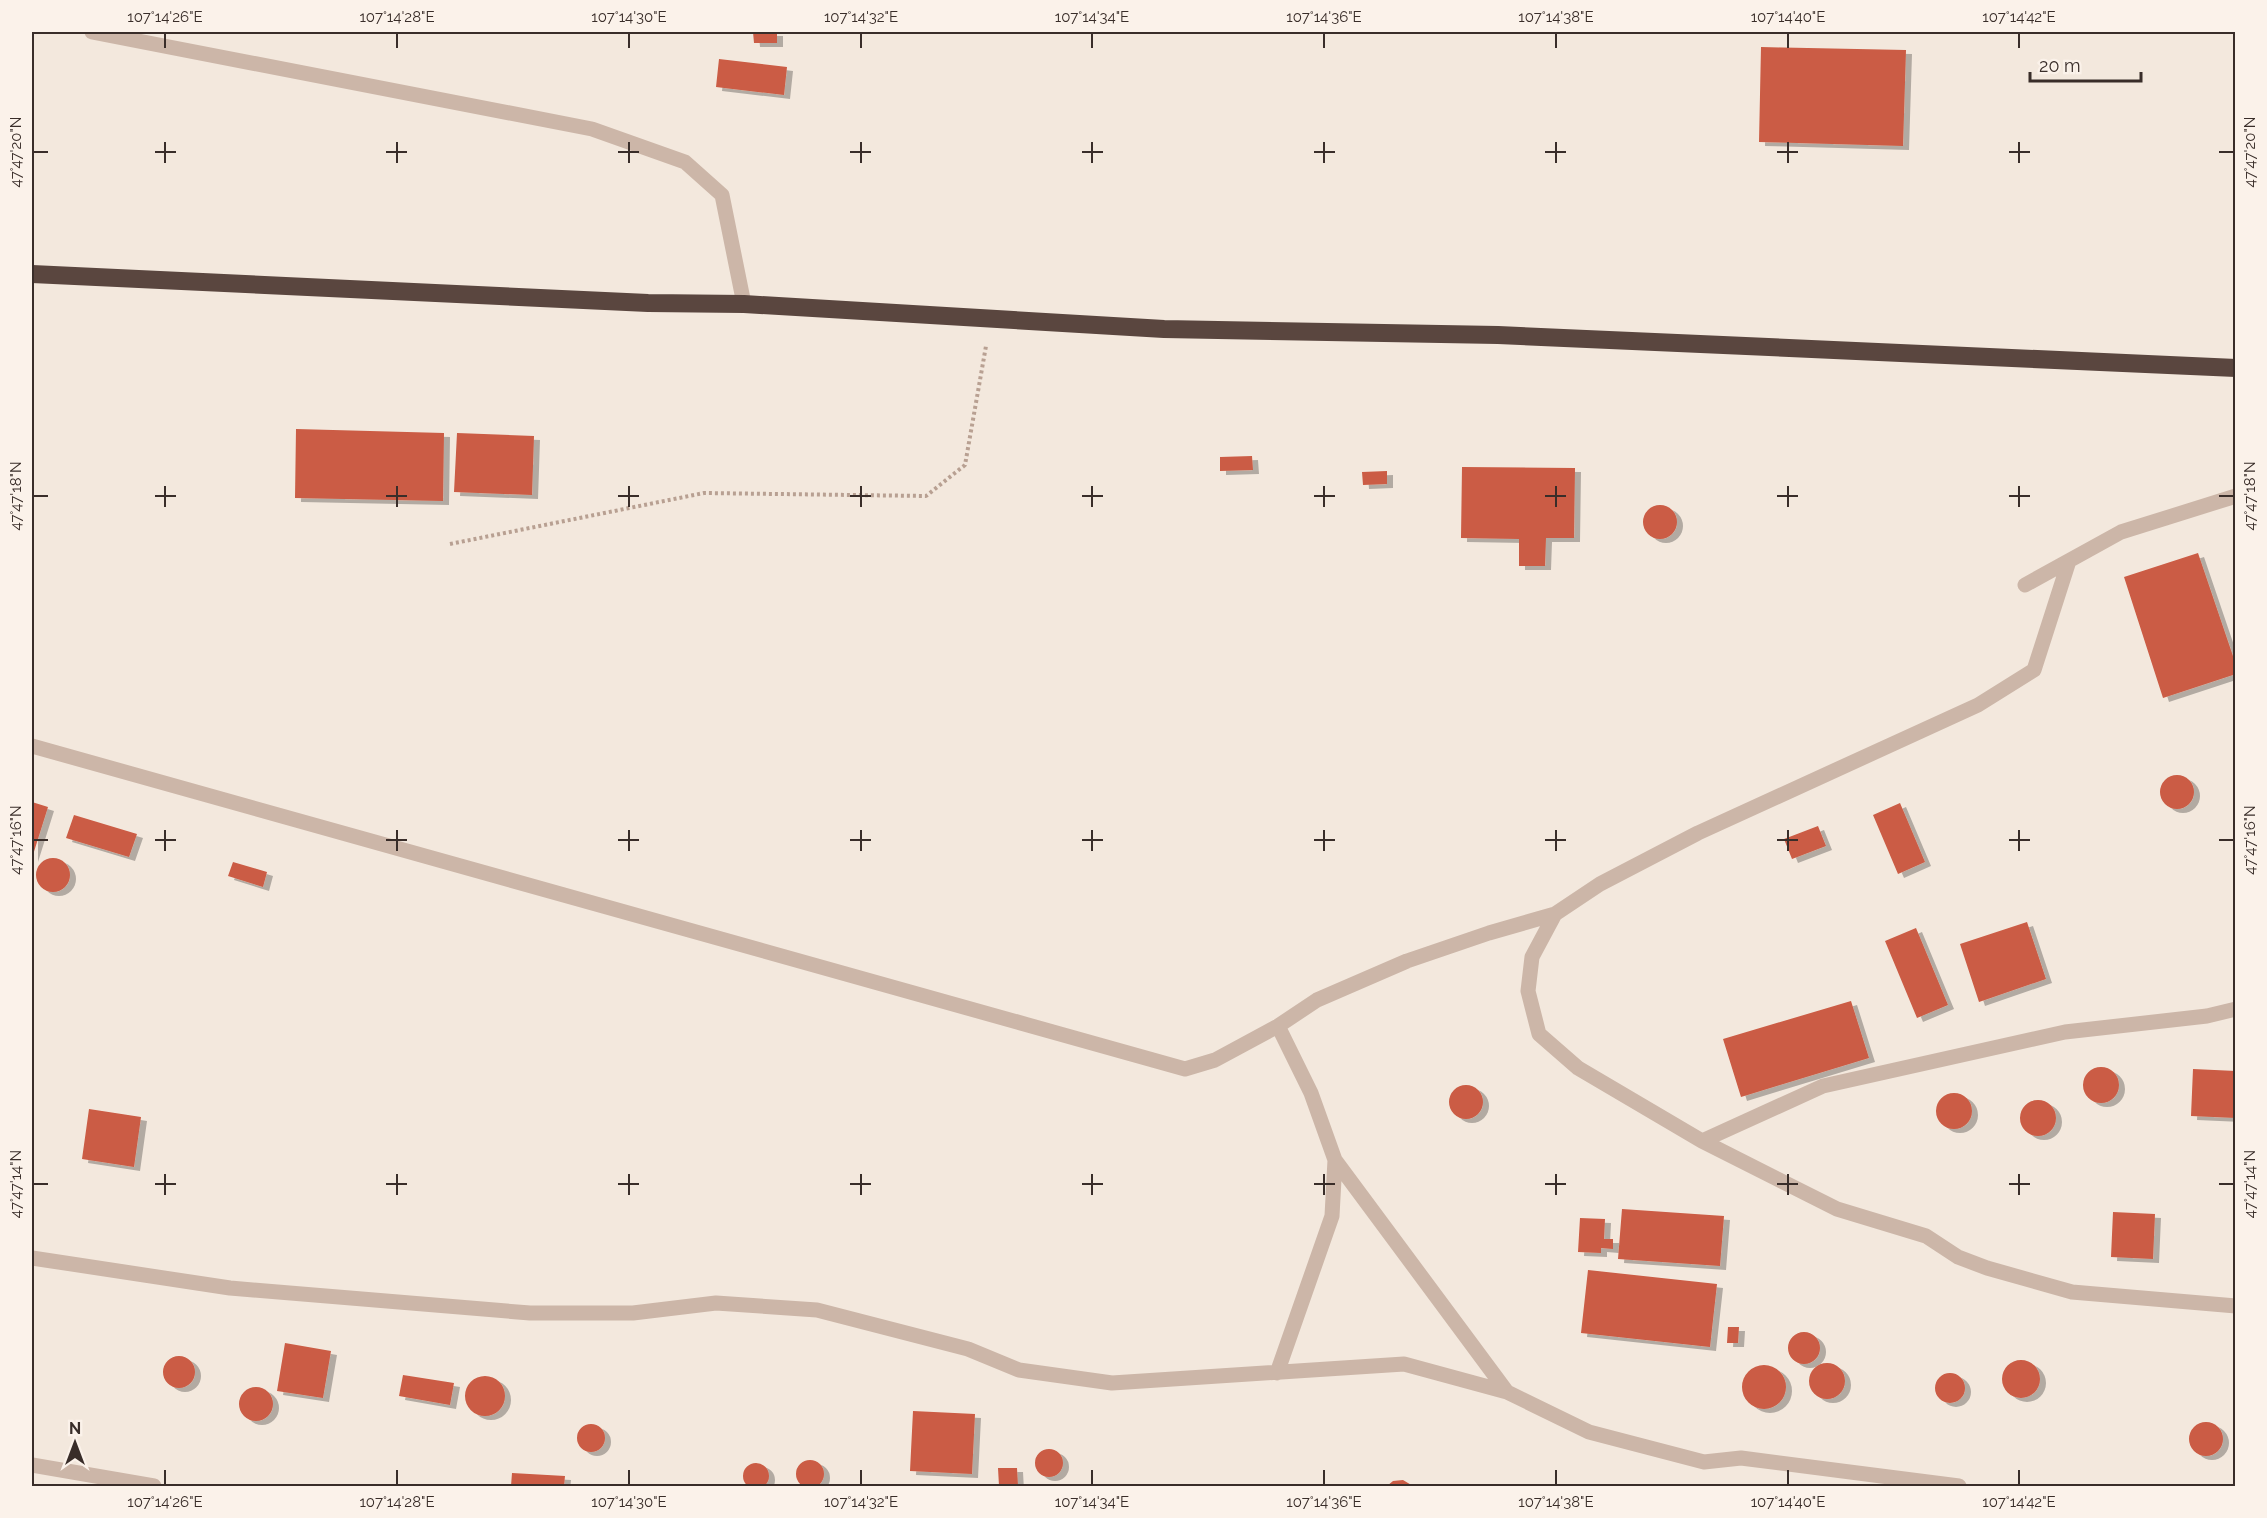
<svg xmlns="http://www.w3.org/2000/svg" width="2267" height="1518" viewBox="0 0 2267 1518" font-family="Raleway,sans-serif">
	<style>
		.building { fill: #cb5c44; filter: url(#shadow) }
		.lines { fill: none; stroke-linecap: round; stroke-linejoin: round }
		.path { stroke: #b8a092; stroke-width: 4; stroke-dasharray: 3 3; stroke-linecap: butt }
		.street { stroke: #ccb6a8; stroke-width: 15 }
		.highway { stroke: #5a463f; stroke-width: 18 }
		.ticks { fill: none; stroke: #392d29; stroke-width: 2 }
		.neatline { fill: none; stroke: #392d29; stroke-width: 2 }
		.ticks-label { font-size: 15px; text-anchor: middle; fill: #392d29 }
	</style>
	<defs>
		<filter id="shadow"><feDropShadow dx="6" dy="4" stdDeviation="0" flood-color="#0004"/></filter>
	</defs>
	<rect width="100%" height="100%" fill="#f3e8dd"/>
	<path class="building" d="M 753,32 L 777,32 L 777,43 L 754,43 Z
		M 1761,47 L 1906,50 L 1903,146 L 1759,142 Z
		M 719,59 L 787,67 L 784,95 L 716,87 Z
		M 296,429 L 444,433 L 443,501 L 295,498 Z
		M 457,433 L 534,436 L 532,495 L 454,492 Z
		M 1252,456 L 1253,470 L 1220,471 L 1220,457 Z
		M 1462,467 L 1575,468 L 1574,538 L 1546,538 L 1545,566 L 1519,566 L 1519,539 L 1461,538 Z
		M 1387,471 L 1387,484 L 1363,485 L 1362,472 Z
		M1643 522a17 17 0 1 1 34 0a17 17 0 1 1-34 0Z
		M 2198,553 L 2236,665 L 2236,674 L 2163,698 L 2124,577 Z
		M2160 792a17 17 0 1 1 34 0a17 17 0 1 1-34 0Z
		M 32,802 L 48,807 L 32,858 Z
		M 1900,803 L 1925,862 L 1898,874 L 1873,815 Z
		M 74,815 L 137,834 L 129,857 L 66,838 Z
		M 1818,826 L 1826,846 L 1792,859 L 1784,839 Z
		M36 875a17 17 0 1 1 34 0a17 17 0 1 1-34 0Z
		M 233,862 L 267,872 L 263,887 L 228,876 Z
		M 2027,922 L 2046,979 L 1979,1002 L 1960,944 Z
		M 1916,928 L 1948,1005 L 1917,1018 L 1885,941 Z
		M 1851,1001 L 1869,1058 L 1741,1097 L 1723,1039 Z
		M2083 1085a18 18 0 1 1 36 0a18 18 0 1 1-36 0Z
		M 2193,1069 L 2236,1071 L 2236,1118 L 2191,1116 Z
		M1449 1102a17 17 0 1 1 34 0a17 17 0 1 1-34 0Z
		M1936 1111a18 18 0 1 1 36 0a18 18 0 1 1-36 0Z
		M2020 1118a18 18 0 1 1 36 0a18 18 0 1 1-36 0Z
		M 89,1109 L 141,1117 L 134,1167 L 82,1159 Z
		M 1622,1209 L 1724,1216 L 1720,1266 L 1618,1259 Z
		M 2113,1212 L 2155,1214 L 2153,1259 L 2111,1257 Z
		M 1580,1218 L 1605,1219 L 1604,1239 L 1613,1239 L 1613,1249 L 1601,1248 L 1601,1253 L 1578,1252 Z
		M 1588,1270 L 1717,1284 L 1710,1347 L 1581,1333 Z
		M 1728,1327 L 1739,1327 L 1738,1343 L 1727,1343 Z
		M1788 1348a16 16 0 1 1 32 0a16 16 0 1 1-32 0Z
		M 285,1343 L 331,1351 L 323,1398 L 277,1391 Z
		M163 1372a16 16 0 1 1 32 0a16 16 0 1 1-32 0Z
		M2002 1379a19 19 0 1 1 38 0a19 19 0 1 1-38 0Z
		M1809 1381a18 18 0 1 1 36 0a18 18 0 1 1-36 0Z
		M1742 1387a22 22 0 1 1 44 0a22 22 0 1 1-44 0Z
		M1935 1388a15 15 0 1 1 30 0a15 15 0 1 1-30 0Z
		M 403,1375 L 454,1383 L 450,1405 L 399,1396 Z
		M465 1396a20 20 0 1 1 40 0a20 20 0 1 1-40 0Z
		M239 1404a17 17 0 1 1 34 0a17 17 0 1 1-34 0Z
		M 913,1411 L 975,1414 L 972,1474 L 910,1471 Z
		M2189 1439a17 17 0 1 1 34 0a17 17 0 1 1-34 0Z
		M577 1438a14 14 0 1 1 28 0a14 14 0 1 1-28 0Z
		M1035 1463a14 14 0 1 1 28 0a14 14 0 1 1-28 0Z
		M796 1474a14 14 0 1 1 28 0a14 14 0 1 1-28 0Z
		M743 1476a13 13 0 1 1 26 0a13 13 0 1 1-26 0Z
		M 998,1468 L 1017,1468 L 1018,1486 L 999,1486 Z
		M 512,1473 L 565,1476 L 564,1486 L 511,1486 Z
		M 1403,1480 L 1413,1486 L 1387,1486 L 1393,1481 Z"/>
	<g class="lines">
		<path class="path" d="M 450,544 L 704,493 L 926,496 L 965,465 L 986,346"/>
		<path class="street" d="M 92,32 L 592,129 L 685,162 L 722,195 L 744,304
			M 2025,585 L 2121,532 L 2236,496
			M 32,746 L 1185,1069 L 1215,1060 L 1278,1026 L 1317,1000 L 1407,961 L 1489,933 L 1555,914 L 1600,884 L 1698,833 L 1978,705 L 2034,670 L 2069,561
			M 1555,914 L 1532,957 L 1528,991 L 1539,1034 L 1578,1068 L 1702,1141 L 1837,1209 L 1926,1236 L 1958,1257 L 1987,1268 L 2072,1292 L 2236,1306
			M 1702,1141 L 1823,1086 L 2065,1032 L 2207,1016 L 2236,1009
			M 1335,1160 L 1507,1392
			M 32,1258 L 230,1288 L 530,1313 L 633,1313 L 716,1303 L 817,1310 L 968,1349 L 1019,1370 L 1112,1383 L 1404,1364 L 1507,1392 L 1589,1432 L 1704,1462 L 1741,1458 L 1959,1486
			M 1277,1373 L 1332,1216 L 1335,1160 L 1311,1093 L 1278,1026
			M 32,1465 L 154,1486"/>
		<path class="highway" d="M 32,274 L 648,303 L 744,304 L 1164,329 L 1498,335 L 2236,368"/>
	</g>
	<path class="ticks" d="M 165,33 L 165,48M 397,33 L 397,48M 629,33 L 629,48M 861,33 L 861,48M 1092,33 L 1092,48M 1324,33 L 1324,48M 1556,33 L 1556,48M 1788,33 L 1788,48M 2019,33 L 2019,48M 165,142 L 165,163M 397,142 L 397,163M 629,142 L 629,163M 861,142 L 861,163M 1092,142 L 1092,163M 1324,142 L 1324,163M 1556,142 L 1556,163M 1788,142 L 1788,163M 2019,142 L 2019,163M 33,152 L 48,152M 155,152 L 176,152M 386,152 L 407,152M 618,152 L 639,152M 850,152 L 871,152M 1082,152 L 1103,152M 1314,152 L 1335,152M 1545,152 L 1566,152M 1777,152 L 1798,152M 2009,152 L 2030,152M 2219,152 L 2234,152M 165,486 L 165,507M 397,486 L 397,507M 629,486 L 629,507M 861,486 L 861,507M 1092,486 L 1092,507M 1324,486 L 1324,507M 1556,486 L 1556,507M 1788,486 L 1788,507M 2019,486 L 2019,507M 33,496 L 48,496M 155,496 L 176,496M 386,496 L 407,496M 618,496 L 639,496M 850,496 L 871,496M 1082,496 L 1103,496M 1314,496 L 1335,496M 1545,496 L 1566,496M 1777,496 L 1798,496M 2009,496 L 2030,496M 2219,496 L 2234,496M 165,830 L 165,851M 397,830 L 397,851M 629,830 L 629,851M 861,830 L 861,851M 1092,830 L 1092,851M 1324,830 L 1324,851M 1556,830 L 1556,851M 1788,830 L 1788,851M 2019,830 L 2019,851M 33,840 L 48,840M 155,840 L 176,840M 386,840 L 407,840M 618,840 L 639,840M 850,840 L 871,840M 1082,840 L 1103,840M 1314,840 L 1335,840M 1545,840 L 1566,840M 1777,840 L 1798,840M 2009,840 L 2030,840M 2219,840 L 2234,840M 165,1174 L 165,1195M 397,1174 L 397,1195M 629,1174 L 629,1195M 861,1174 L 861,1195M 1092,1174 L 1092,1195M 1324,1174 L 1324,1195M 1556,1174 L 1556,1195M 1788,1174 L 1788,1195M 2019,1174 L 2019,1195M 33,1184 L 48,1184M 155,1184 L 176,1184M 386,1184 L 407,1184M 618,1184 L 639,1184M 850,1184 L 871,1184M 1082,1184 L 1103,1184M 1314,1184 L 1335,1184M 1545,1184 L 1566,1184M 1777,1184 L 1798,1184M 2009,1184 L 2030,1184M 2219,1184 L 2234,1184M 165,1470 L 165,1485M 397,1470 L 397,1485M 629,1470 L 629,1485M 861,1470 L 861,1485M 1092,1470 L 1092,1485M 1324,1470 L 1324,1485M 1556,1470 L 1556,1485M 1788,1470 L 1788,1485M 2019,1470 L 2019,1485"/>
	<rect width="2267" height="1518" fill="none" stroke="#fbf2ea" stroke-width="66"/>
	<g transform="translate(75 1443)" stroke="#fbf2ea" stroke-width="4.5" paint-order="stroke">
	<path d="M0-4.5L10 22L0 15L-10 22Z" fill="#392d29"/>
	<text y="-9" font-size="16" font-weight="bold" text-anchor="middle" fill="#392d29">N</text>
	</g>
	<path d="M2030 72v9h111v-9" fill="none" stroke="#392d29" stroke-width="3"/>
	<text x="2039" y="72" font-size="18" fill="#392d29" stroke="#fbf2ea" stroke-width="4.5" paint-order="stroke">20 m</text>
	<rect x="33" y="33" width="2201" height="1452" class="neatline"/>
	<g class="ticks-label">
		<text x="165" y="22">107°14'26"E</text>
		<text x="397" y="22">107°14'28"E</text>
		<text x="629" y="22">107°14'30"E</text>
		<text x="861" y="22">107°14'32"E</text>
		<text x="1092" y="22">107°14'34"E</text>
		<text x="1324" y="22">107°14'36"E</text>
		<text x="1556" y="22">107°14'38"E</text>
		<text x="1788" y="22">107°14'40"E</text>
		<text x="2019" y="22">107°14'42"E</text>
		<text transform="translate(16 152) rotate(-90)" y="5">47°47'20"N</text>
		<text transform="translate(2250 152) rotate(-90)" y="5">47°47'20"N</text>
		<text transform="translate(16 496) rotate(-90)" y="5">47°47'18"N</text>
		<text transform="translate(2250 496) rotate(-90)" y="5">47°47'18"N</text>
		<text transform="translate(16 840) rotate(-90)" y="5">47°47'16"N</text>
		<text transform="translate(2250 840) rotate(-90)" y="5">47°47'16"N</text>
		<text transform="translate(16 1184) rotate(-90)" y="5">47°47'14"N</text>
		<text transform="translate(2250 1184) rotate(-90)" y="5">47°47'14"N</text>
		<text x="165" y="1507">107°14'26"E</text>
		<text x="397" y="1507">107°14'28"E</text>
		<text x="629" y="1507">107°14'30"E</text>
		<text x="861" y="1507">107°14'32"E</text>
		<text x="1092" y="1507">107°14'34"E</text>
		<text x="1324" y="1507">107°14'36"E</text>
		<text x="1556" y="1507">107°14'38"E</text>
		<text x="1788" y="1507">107°14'40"E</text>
		<text x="2019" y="1507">107°14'42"E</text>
	</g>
</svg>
